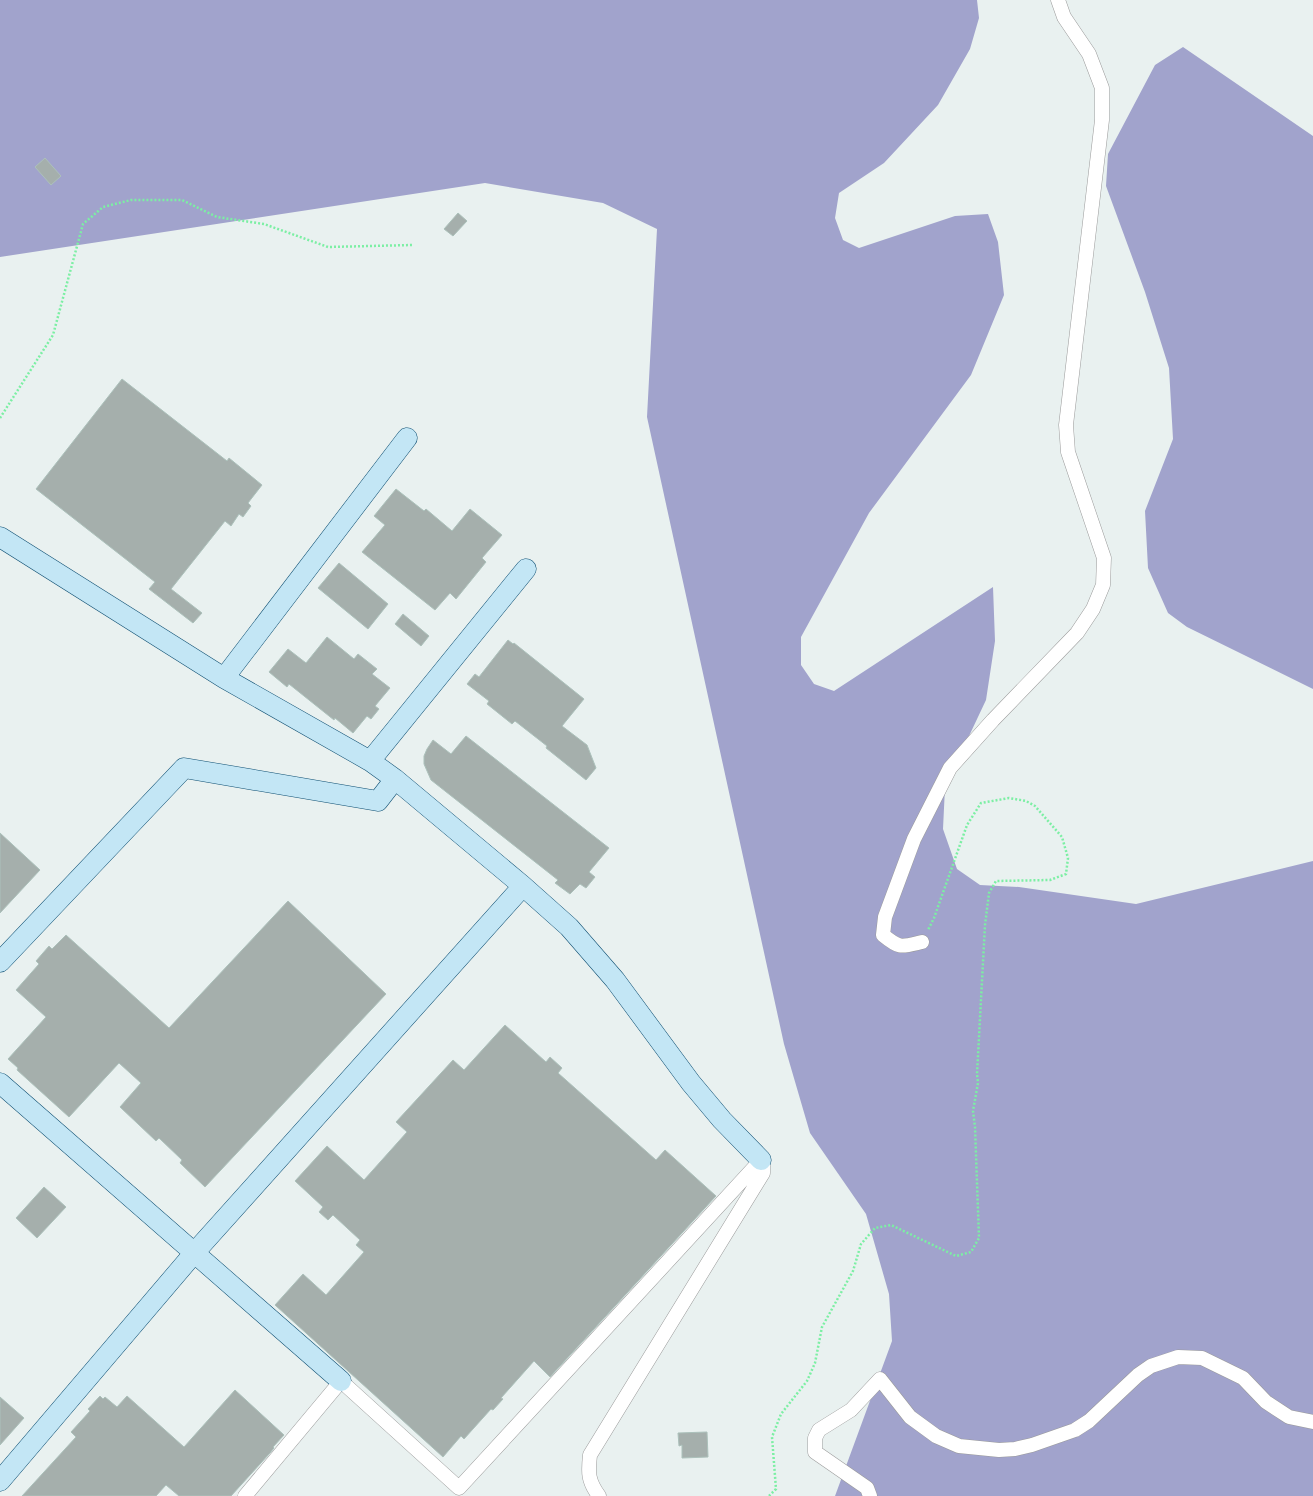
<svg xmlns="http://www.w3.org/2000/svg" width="1313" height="1496" viewBox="0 0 1313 1496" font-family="'DejaVu Sans',sans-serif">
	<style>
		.forest { fill: #a1a3cc }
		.building { fill: #a5afac; stroke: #acc1bb }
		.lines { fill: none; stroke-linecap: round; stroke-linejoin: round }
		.street-casing { stroke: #9b9b9b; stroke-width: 15 }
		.secondary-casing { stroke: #0f4f72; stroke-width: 21 }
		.path { stroke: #7cefa4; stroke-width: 2.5; stroke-dasharray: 2 2; stroke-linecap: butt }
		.street { stroke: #fff; stroke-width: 14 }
		.secondary { stroke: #c3e6f5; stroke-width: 20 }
	</style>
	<rect width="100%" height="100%" fill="#e9f1f0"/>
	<path class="forest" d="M 0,0 L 977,0 L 979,18 L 970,49 L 938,105 L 884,163 L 839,193 L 835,218 L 843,240 L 859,248 L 955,216 L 988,214 L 998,242 L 1004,295 L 971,375 L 869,513 L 801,637 L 801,665 L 814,684 L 834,691 L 993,587 L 995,641 L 986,700 L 945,787 L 943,829 L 957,869 L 980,885 L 1019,887 L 1136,904 L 1313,861 L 1313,1496 L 835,1496 L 892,1341 L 889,1294 L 866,1214 L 810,1133 L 784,1044 L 647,417 L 657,229 L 603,203 L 485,183 L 0,257 Z
		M 1183,47 L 1313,136 L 1313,689 L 1187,627 L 1168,613 L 1148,568 L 1145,511 L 1173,439 L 1169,368 L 1145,292 L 1106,186 L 1108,154 L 1155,65 Z"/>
	<path class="building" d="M 45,158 L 61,176 L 51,185 L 35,167 Z
		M 458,213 L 467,221 L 453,236 L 444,229 Z
		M 122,379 L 227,461 L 229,458 L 262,485 L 248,503 L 251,506 L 243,517 L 239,514 L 231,526 L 225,521 L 171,589 L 202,613 L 193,623 L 149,589 L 155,582 L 36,489 Z
		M 396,489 L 424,511 L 426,509 L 452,531 L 470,509 L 502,535 L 482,558 L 486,562 L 456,599 L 450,593 L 435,610 L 362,552 L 385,525 L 374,516 Z
		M 339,563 L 388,604 L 368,629 L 318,588 Z
		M 403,614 L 429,636 L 421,646 L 395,624 Z
		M 327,637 L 354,659 L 358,654 L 377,669 L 372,674 L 390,688 L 375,706 L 379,709 L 371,719 L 367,716 L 353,733 L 335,718 L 334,720 L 289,684 L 287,687 L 269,672 L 288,649 L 306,663 Z
		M 508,640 L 513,644 L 514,643 L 584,699 L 562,726 L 587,745 L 596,768 L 586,780 L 546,748 L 547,746 L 515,721 L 512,724 L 487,704 L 489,701 L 467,684 L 475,674 L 479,677 Z
		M 466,736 L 609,848 L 589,872 L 595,877 L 586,888 L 580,884 L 570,894 L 555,883 L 558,880 L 431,780 L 424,764 L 424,756 L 427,749 L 433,740 L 451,754 Z
		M 0,833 L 40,870 L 0,913 Z
		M 288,901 L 386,994 L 205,1187 L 180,1163 L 182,1160 L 159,1138 L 156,1141 L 120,1107 L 141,1083 L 119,1063 L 69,1117 L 17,1070 L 18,1068 L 8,1059 L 46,1017 L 16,990 L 39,964 L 36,961 L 49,946 L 52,949 L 66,935 L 169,1028 Z
		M 505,1025 L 546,1062 L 550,1057 L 562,1068 L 558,1073 L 656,1160 L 665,1150 L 716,1196 L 550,1377 L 534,1361 L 501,1398 L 503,1399 L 493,1410 L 491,1409 L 464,1439 L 461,1436 L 443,1457 L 275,1305 L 303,1274 L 326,1295 L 364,1252 L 356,1245 L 360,1240 L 333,1215 L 328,1220 L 319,1212 L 323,1207 L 295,1181 L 327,1146 L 364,1180 L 407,1132 L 396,1122 L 453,1060 L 464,1070 Z
		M 44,1187 L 66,1207 L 37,1238 L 16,1218 Z
		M 235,1390 L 284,1435 L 273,1447 L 274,1448 L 270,1453 L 231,1496 L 179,1496 L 166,1485 L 156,1496 L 22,1496 L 76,1437 L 71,1432 L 90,1411 L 88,1409 L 100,1396 L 103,1399 L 105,1397 L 117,1407 L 127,1396 L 184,1447 Z
		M 0,1397 L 24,1418 L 0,1445 Z
		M 707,1432 L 708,1457 L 682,1458 L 682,1445 L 679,1446 L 678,1433 Z"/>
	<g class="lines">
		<g class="street-casing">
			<path id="street" d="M 922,942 C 901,947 900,949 883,935 L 885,917 L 914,839 L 950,768 L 993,720 L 1077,633 L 1093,609 L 1103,585 L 1104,558 L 1068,452 L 1066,425 L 1102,120 L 1102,88 L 1089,54 L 1064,17 L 1058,0
				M 245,1496 L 341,1381 L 459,1488 L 761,1160 L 763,1166 L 763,1173 L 590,1455 C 588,1473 588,1481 599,1496
				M 870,1496 L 867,1488 L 815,1452 L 815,1438 L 819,1430 L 851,1410 L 880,1379 L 910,1417 L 936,1436 L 959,1446 L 999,1450 L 1015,1449 L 1032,1445 L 1075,1430 L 1089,1421 L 1138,1375 L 1151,1366 L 1178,1357 L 1202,1358 L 1243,1378 L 1266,1402 L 1289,1417 L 1313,1422"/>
		</g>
		<g class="secondary-casing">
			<path id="secondary" d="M 0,537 L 224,678 L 370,761 L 395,779 L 523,886 L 569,927 L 615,980 L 691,1083 L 722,1120 L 761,1160
				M 224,678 L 407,438
				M 370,761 L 526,569
				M 0,962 L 184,768 L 378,801 L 395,779
				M 0,1083 L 341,1381
				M 0,1481 L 195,1252 L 523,886"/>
		</g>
		<path class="path" d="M 0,418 L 53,335 L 83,224 L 103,207 L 131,200 L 182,200 L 217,217 L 264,224 L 328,247 L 412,245
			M 769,1496 L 776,1489 L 772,1437 L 781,1414 L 807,1381 L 815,1363 L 822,1327 L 853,1271 L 861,1244 L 875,1228 L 891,1225 L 956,1256 L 971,1252 L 979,1238 L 975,1127 L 973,1111 L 978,1083 L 977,1074 L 985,925 L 989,893 L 996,881 L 1050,880 L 1066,874 L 1068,858 L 1062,837 L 1035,806 L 1026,801 L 1009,798 L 981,803 L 967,825 L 934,918 L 928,930"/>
		<use href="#street" class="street"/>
		<use href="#secondary" class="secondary"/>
	</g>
</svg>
